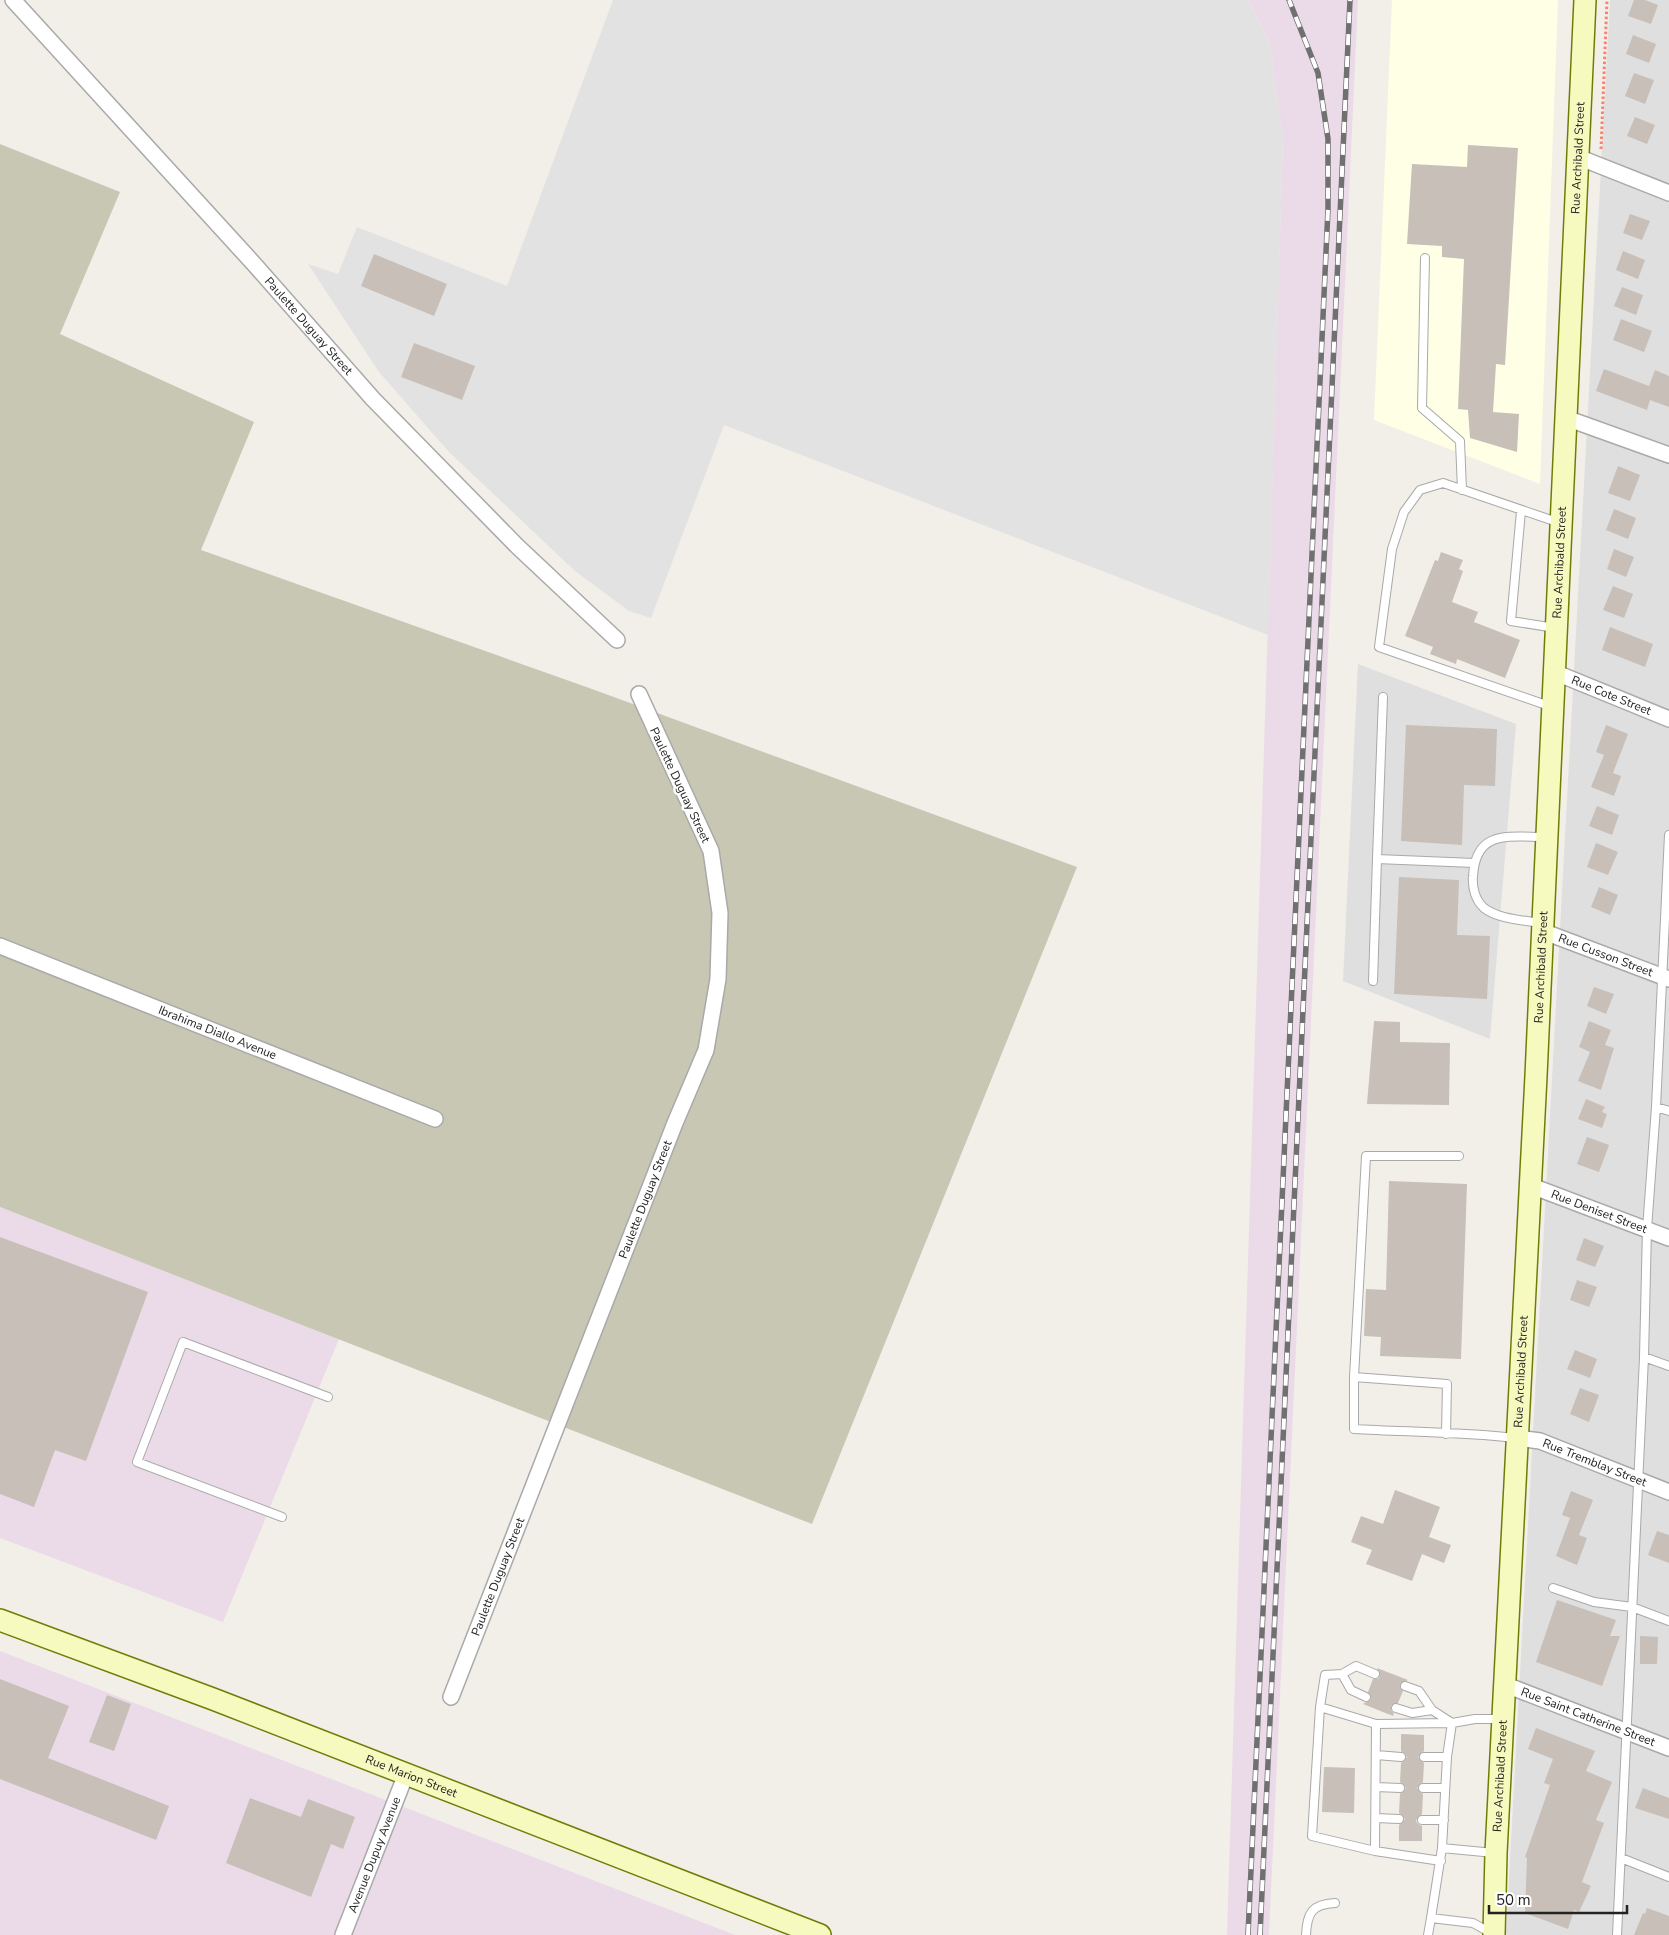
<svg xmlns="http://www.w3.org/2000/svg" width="1669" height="1935" viewBox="0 0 1669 1935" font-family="'Nunito Sans',sans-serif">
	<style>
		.residential { fill: #e0dfdf }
		.industrial { fill: #ebdbe8 }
		.education { fill: #ffffe5 }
		.construction { fill: #c7c7b4 }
		.parking { fill: #e2e2e2 }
		.building { fill: #c7bfb8 }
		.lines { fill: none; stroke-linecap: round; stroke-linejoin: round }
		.lane-casing { stroke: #a9a9a9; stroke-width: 10 }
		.street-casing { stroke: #a9a9a9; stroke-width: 18 }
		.secondary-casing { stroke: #707d05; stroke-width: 24 }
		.path { stroke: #fa8072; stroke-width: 3; stroke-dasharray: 2.5 2.5; stroke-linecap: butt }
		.lane { stroke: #fff; stroke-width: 8 }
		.street { stroke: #fff; stroke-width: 15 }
		.secondary { stroke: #f7fabf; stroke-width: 21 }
		.rail-casing { stroke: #707070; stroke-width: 5.5 }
		.rail { stroke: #fff; stroke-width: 4; stroke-dasharray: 11; stroke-linecap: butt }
		.labels { text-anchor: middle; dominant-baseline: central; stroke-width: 5; stroke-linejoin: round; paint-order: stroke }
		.street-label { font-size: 12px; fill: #222; stroke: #fff }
	</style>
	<rect width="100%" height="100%" fill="#f2efe9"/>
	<path class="residential" d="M 1610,0 L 1669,0 L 1669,1935 L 1508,1935 L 1506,1934 Z
		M 1358,664 L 1516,724 L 1490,1039 L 1343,981 Z"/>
	<path class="industrial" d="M 1248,0 L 1358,0 L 1269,1935 L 1227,1935 L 1283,139 L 1270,44 Z
		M 0,1207 L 339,1339 L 223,1622 L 0,1538 Z
		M 0,1651 L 735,1935 L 0,1935 Z"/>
	<path class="education" d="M 1392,0 L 1558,0 L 1540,484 L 1374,420 Z"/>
	<path class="construction" d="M 0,144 L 120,192 L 60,334 L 254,422 L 201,550 L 592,689 L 1077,867 L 812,1524 L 0,1207 Z"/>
	<path class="parking" d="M 613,0 L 1248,0 L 1270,44 L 1283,139 L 1268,635 L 724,425 L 651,618 L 629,611 L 575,571 L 449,452 L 379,372 L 308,264 L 338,274 L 357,227 L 507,286 Z"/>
	<path class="building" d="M 1634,0 L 1645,0 L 1658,5 L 1651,24 L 1628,16 Z
		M 1633,35 L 1656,44 L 1649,63 L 1626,54 Z
		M 1634,73 L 1654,80 L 1645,104 L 1625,96 Z
		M 1635,117 L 1655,125 L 1647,144 L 1627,136 Z
		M 1468,145 L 1518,148 L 1505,365 L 1496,364 L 1493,412 L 1519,414 L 1517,452 L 1470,438 L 1468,410 L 1458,409 L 1464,259 L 1442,257 L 1442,246 L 1407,244 L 1412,164 L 1467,167 Z
		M 1630,214 L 1650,221 L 1642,240 L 1623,233 Z
		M 1623,251 L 1645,260 L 1638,279 L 1616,270 Z
		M 374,254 L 447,284 L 434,316 L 361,286 Z
		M 1622,287 L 1643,295 L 1636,315 L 1614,306 Z
		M 1621,319 L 1652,331 L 1644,352 L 1613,340 Z
		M 414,343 L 475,366 L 462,400 L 401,377 Z
		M 1604,369 L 1649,386 L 1655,370 L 1669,376 L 1669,407 L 1650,400 L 1647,410 L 1596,391 Z
		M 1618,466 L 1640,475 L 1630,501 L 1608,493 Z
		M 1614,509 L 1636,518 L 1628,539 L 1606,530 Z
		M 1614,549 L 1634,557 L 1626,577 L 1607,569 Z
		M 1441,552 L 1463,560 L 1459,569 L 1463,571 L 1452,602 L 1478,612 L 1474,622 L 1520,640 L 1505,678 L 1457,659 L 1456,664 L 1430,654 L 1433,647 L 1405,636 L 1435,560 L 1438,561 Z
		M 1613,586 L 1633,594 L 1624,618 L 1603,610 Z
		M 1610,627 L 1653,644 L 1645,667 L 1602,650 Z
		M 1406,725 L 1497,729 L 1495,786 L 1464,785 L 1462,845 L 1401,841 Z
		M 1606,725 L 1628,734 L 1613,773 L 1621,776 L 1614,796 L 1591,787 L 1604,755 L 1596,752 Z
		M 1597,806 L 1619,815 L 1612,835 L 1589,826 Z
		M 1596,843 L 1618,852 L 1608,875 L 1587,867 Z
		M 1399,877 L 1459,880 L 1457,935 L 1490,936 L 1487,999 L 1394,994 Z
		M 1599,887 L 1618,895 L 1610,915 L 1591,907 Z
		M 1594,987 L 1614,994 L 1606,1014 L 1587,1006 Z
		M 1374,1021 L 1400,1022 L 1400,1042 L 1450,1043 L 1449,1105 L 1367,1104 Z
		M 1589,1021 L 1611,1030 L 1605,1045 L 1614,1048 L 1601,1090 L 1578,1081 L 1590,1052 L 1579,1047 Z
		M 1586,1099 L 1605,1107 L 1602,1112 L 1607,1114 L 1602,1128 L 1578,1119 Z
		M 1587,1137 L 1609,1145 L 1599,1172 L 1577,1164 Z
		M 1389,1181 L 1467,1184 L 1461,1359 L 1380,1356 L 1381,1337 L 1364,1336 L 1366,1289 L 1386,1290 Z
		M 0,1237 L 148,1292 L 86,1461 L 55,1450 L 34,1507 L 0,1494 Z
		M 1584,1238 L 1604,1246 L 1595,1267 L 1576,1260 Z
		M 1577,1280 L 1597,1287 L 1589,1307 L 1570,1300 Z
		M 1575,1350 L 1597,1359 L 1590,1378 L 1567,1369 Z
		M 1580,1388 L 1599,1395 L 1589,1422 L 1570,1414 Z
		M 1395,1490 L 1440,1507 L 1429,1537 L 1451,1545 L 1444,1563 L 1422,1554 L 1412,1581 L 1366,1564 L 1372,1550 L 1351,1542 L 1361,1516 L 1383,1524 Z
		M 1571,1491 L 1593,1500 L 1579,1535 L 1587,1538 L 1577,1565 L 1556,1556 L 1570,1518 L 1562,1515 Z
		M 1657,1531 L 1669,1535 L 1669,1563 L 1648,1555 Z
		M 1557,1600 L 1616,1620 L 1610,1636 L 1620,1636 L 1602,1686 L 1536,1662 Z
		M 1640,1636 L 1658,1637 L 1657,1664 L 1640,1664 Z
		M 1377,1668 L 1408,1680 L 1400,1684 L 1400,1687 L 1403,1691 L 1398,1703 L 1391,1706 L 1391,1710 L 1394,1713 L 1393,1716 L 1363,1704 L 1371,1699 L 1368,1692 L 1373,1679 L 1378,1679 L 1380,1676 Z
		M 0,1679 L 69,1706 L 48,1758 L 169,1806 L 156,1840 L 0,1779 Z
		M 107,1695 L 131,1704 L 114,1751 L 89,1742 Z
		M 1536,1728 L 1595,1751 L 1586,1771 L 1612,1782 L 1596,1820 L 1604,1823 L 1582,1882 L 1591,1886 L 1579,1912 L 1574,1910 L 1568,1929 L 1525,1913 L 1527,1858 L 1525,1857 L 1550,1785 L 1544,1783 L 1553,1759 L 1528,1749 Z
		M 1401,1734 L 1424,1735 L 1424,1751 L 1418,1757 L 1424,1763 L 1423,1782 L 1417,1788 L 1423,1794 L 1422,1814 L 1416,1820 L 1417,1823 L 1422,1826 L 1422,1841 L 1399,1841 L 1399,1825 L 1405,1819 L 1399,1813 L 1400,1794 L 1406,1788 L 1400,1782 L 1401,1763 L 1407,1757 L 1401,1751 Z
		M 1324,1767 L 1355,1768 L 1354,1813 L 1322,1812 Z
		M 1643,1788 L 1669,1798 L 1669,1819 L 1635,1808 Z
		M 250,1798 L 301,1817 L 308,1799 L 355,1817 L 343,1849 L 331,1844 L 311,1897 L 226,1863 Z
		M 1647,1908 L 1669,1916 L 1669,1935 L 1634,1935 L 1643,1913 L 1645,1914 Z"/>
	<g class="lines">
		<g class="lane-casing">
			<path id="lane" d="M 1425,258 L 1422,408 L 1460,441 L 1462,490
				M 1521,511 L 1511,621 L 1555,628
				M 1552,707 L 1379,647 L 1392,549 L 1404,512 L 1420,490 L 1443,483 L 1560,523
				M 1377,859 L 1383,697
				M 1540,923 C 1523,920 1498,919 1484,908 C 1475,900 1472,887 1473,876 C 1476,829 1509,837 1545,837
				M 1373,981 L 1377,859 L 1474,863
				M 1656,1107 L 1669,1111
				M 1644,1357 L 1669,1366
				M 1354,1377 L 1366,1156 L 1459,1156
				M 1446,1434 L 1447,1384 L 1354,1377 L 1354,1429 C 1407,1432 1462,1432 1515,1438
				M 282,1517 L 137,1462 L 183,1342 L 328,1397
				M 1553,1588 L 1594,1602 L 1632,1607 L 1669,1621
				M 1342,1674 L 1351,1690 L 1366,1697
				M 1405,1686 L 1419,1691 L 1432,1710 L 1452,1723
				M 1320,1707 L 1325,1675 L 1342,1674 L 1356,1666 L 1375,1674
				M 1396,1708 L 1412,1713 L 1432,1710
				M 1376,1724 L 1452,1723
				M 1376,1755 L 1401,1757
				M 1424,1757 L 1447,1757
				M 1376,1787 L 1400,1788
				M 1423,1788 L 1445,1788
				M 1376,1818 L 1399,1819
				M 1422,1820 L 1444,1820
				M 1375,1851 L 1376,1724 L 1320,1707 L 1312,1836 L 1375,1851 L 1441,1861
				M 1494,1853 L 1442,1848 L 1447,1757 L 1452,1723 L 1475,1719 L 1502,1719
				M 1621,1858 L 1669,1877
				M 1431,1918 L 1442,1848
				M 1306,1935 C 1307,1913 1312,1904 1335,1903
				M 1428,1935 L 1431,1918 L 1473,1923 L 1491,1933
				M 1617,1935 L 1644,1357 L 1647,1229 L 1656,1107 L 1669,835"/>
		</g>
		<g class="street-casing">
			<g id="street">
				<path id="s1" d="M 13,0 L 254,264 L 373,399 L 517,546 L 617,640"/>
				<path d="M 1578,157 L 1669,193"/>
				<path d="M 1566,418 L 1669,455"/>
				<path id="s2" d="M 1554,672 L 1669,719"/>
				<path id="s3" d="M 1542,931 L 1669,979"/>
				<path id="s4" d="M 0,946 L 435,1119"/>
				<path id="s5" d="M 1529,1185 L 1669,1238"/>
				<path id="s6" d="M 1518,1438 L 1540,1441 L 1669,1492"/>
				<path id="s7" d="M 1506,1685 L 1669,1748"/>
				<path id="s8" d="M 451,1697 L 675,1123 L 706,1050 L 718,979 L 720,913 L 711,851 L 639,694"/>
				<path id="s9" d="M 343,1935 L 406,1774"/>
			</g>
		</g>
		<g class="secondary-casing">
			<g id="secondary">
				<path id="s10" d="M 0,1620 L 213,1699 L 820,1935"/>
				<path id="s11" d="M 1494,1935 L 1496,1853 L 1536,1076 L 1585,0"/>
			</g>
		</g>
		<path class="path" d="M 1601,149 L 1607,0"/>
		<use href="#lane" class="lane"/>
		<use href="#street" class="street"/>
		<use href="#secondary" class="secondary"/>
		<g class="rail-casing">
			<path id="rail" d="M 1248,1935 L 1328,209 L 1328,139 L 1318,73 L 1289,0
				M 1260,1935 L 1350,0"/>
		</g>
		<use href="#rail" class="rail"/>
	</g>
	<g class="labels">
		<g class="street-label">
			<text stroke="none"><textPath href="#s11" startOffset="1779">Rue Archibald Street</textPath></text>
			<text stroke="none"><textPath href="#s1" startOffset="440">Paulette Duguay Street</textPath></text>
			<text stroke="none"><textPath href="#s11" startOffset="1374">Rue Archibald Street</textPath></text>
			<text stroke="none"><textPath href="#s2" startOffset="62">Rue Cote Street</textPath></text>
			<text transform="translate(680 785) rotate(65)">Paulette Duguay Street</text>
			<text stroke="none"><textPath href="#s3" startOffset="68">Rue Cusson Street</textPath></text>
			<text stroke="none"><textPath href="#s11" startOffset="969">Rue Archibald Street</textPath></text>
			<text stroke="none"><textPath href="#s4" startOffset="234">Ibrahima Diallo Avenue</textPath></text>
			<text stroke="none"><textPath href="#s8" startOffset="534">Paulette Duguay Street</textPath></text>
			<text stroke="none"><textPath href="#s5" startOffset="75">Rue Deniset Street</textPath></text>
			<text stroke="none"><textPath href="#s11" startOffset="564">Rue Archibald Street</textPath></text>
			<text stroke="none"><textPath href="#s6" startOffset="81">Rue Tremblay Street</textPath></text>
			<text stroke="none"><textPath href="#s8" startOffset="129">Paulette Duguay Street</textPath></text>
			<text stroke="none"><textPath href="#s7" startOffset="88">Rue Saint Catherine Street</textPath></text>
			<text stroke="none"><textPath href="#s10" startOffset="440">Rue Marion Street</textPath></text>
			<text stroke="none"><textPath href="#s11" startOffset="159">Rue Archibald Street</textPath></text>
			<text stroke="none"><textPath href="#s9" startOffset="86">Avenue Dupuy Avenue</textPath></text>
		</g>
	</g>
	<path d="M1489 1905v8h138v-8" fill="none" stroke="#222222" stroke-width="2.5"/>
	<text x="1496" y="1905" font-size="15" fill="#222222" stroke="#ffffff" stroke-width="4" paint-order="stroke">50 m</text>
</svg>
